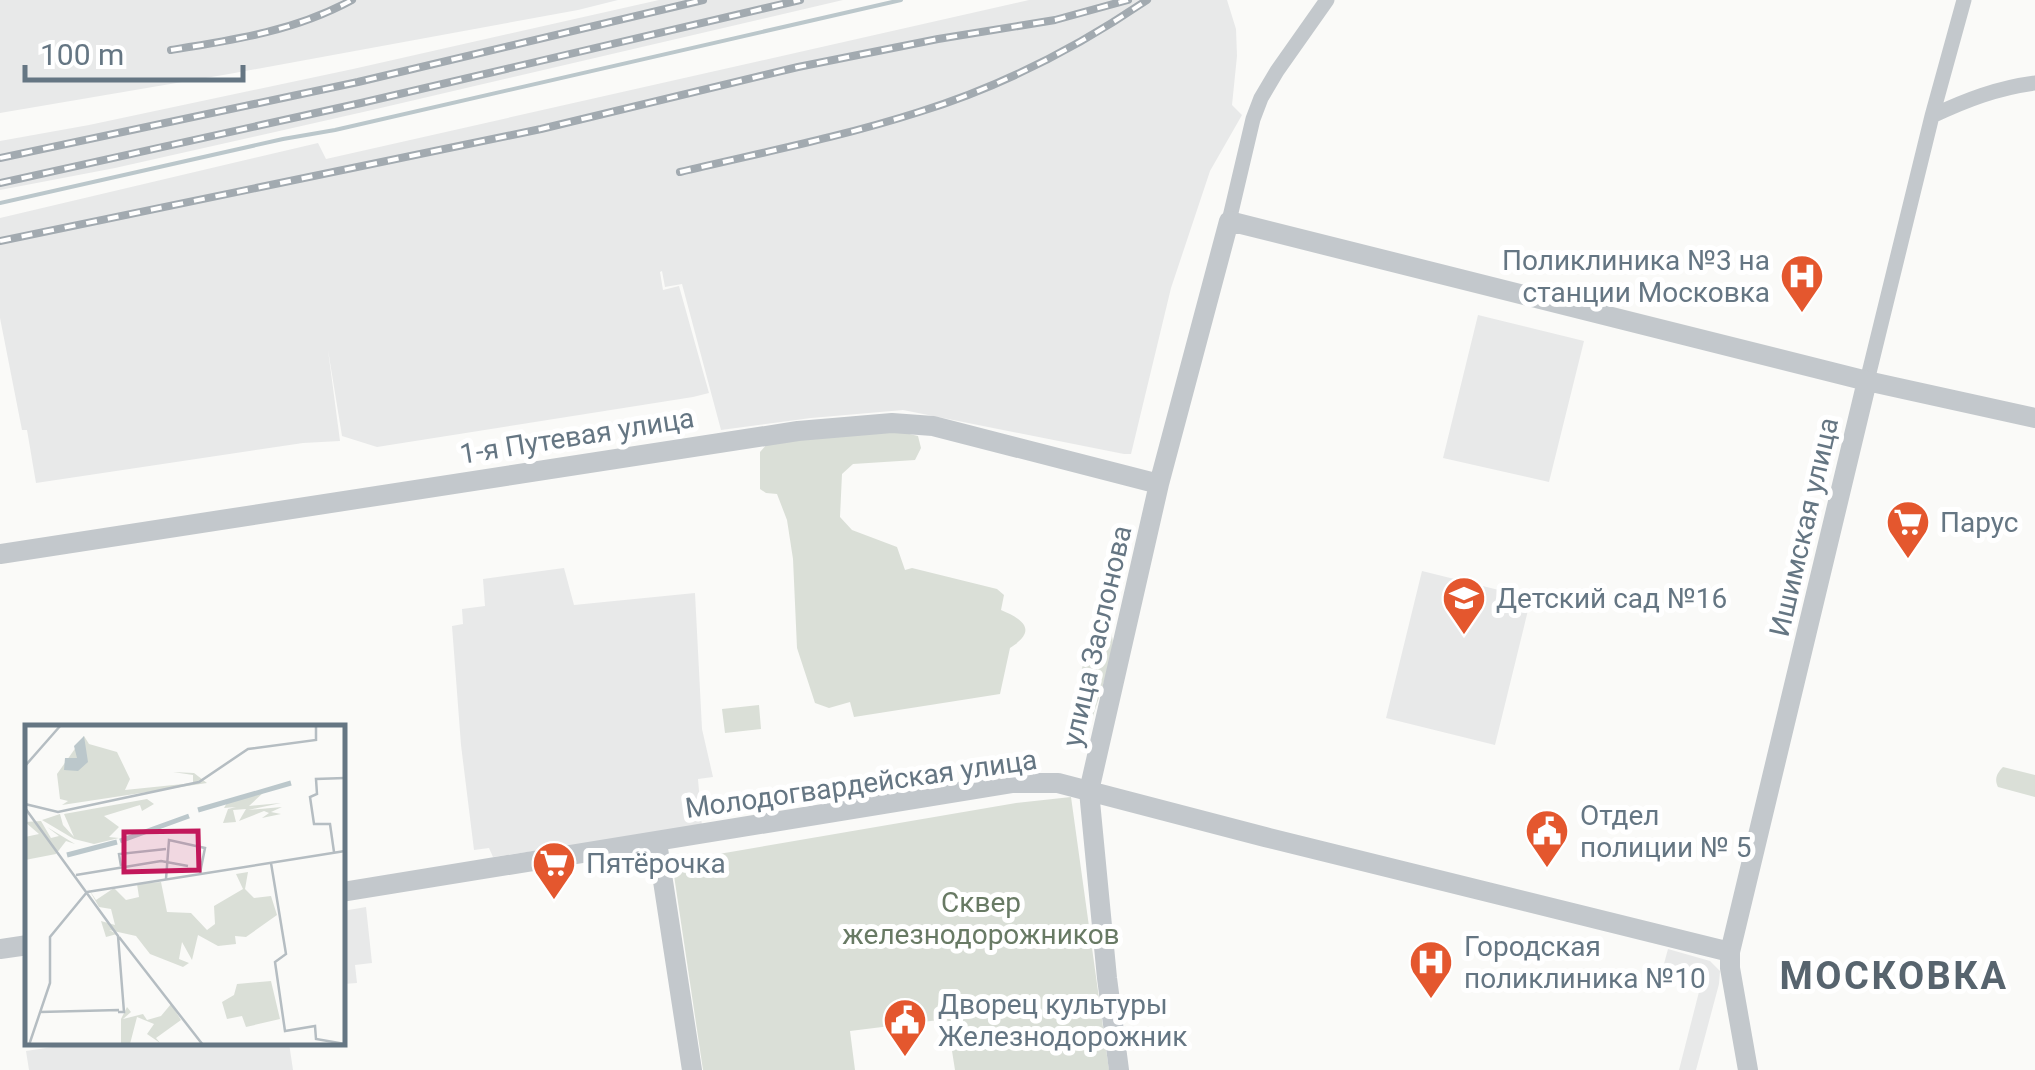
<svg xmlns="http://www.w3.org/2000/svg" width="2035" height="1070" viewBox="0 0 2035 1070" font-family="Roboto,sans-serif">
	<style>
		.built { fill: #e8e9e9 }
		.green { fill: #dadfd7 }
		.lines { fill: none; stroke-linecap: round; stroke-linejoin: round }
		.stream { stroke: #bbc7cb; stroke-width: 4 }
		.minor { stroke: #c3c8cc; stroke-width: 15 }
		.tertiary { stroke: #c3c8cc; stroke-width: 20 }
		.rail-casing { stroke: #a2aab0; stroke-width: 8 }
		.rail { stroke: #fff; stroke-width: 4; stroke-dasharray: 11; stroke-linecap: butt }
		.labels { text-anchor: middle; dominant-baseline: central; stroke-width: 10; stroke-linejoin: round; paint-order: stroke }
		.poi-label { font-size: 28px; fill: #657683; stroke: #fff; text-anchor: start }
		.street-label { font-size: 28px; fill: #657683; stroke: #fff }
		.park-label { font-size: 28px; fill: #687a64; stroke: #fff }
		.district-label { font-size: 38px; font-weight: bold; letter-spacing: 2.5px; fill: #57646e; stroke: #fff }
		.inset-river { fill: none; stroke: #bbc7cb; stroke-width: 5 }
		.inset-road { fill: none; stroke: #b5bdc2; stroke-width: 2.5 }
		.view { fill: #c2185b; fill-opacity: 0.15; stroke: #c2185b; stroke-width: 5 }
		.inset-edge { fill: none; stroke: #657683; stroke-width: 5 }
	</style>
	<rect width="100%" height="100%" fill="#fafaf8"/>
	<path class="built" d="M 0,0 L 618,0 L 578,10 L 229,74 L 0,113 Z
		M 659,0 L 843,0 L 372,110 L 115,168 L 0,190 L 0,141 L 89,125 L 353,69 Z
		M 1029,0 L 1227,0 L 1236,29 L 1237,56 L 1232,105 L 1242,115 L 1210,171 L 1171,288 L 1131,454 L 1124,454 L 903,410 L 811,418 L 721,430 L 682,284 L 665,287 L 662,271 L 660,272 L 663,290 L 679,286 L 709,393 L 693,397 L 377,447 L 342,436 L 328,350 L 340,441 L 303,443 L 36,483 L 27,430 L 22,430 L 0,318 L 0,218 L 318,143 L 326,159 Z
		M 1478,315 L 1584,341 L 1549,482 L 1443,458 Z
		M 564,568 L 574,605 L 695,593 L 702,729 L 713,777 L 698,779 L 702,827 L 493,857 L 489,848 L 474,850 L 461,745 L 452,626 L 463,624 L 462,609 L 485,606 L 483,579 Z
		M 1422,571 L 1531,598 L 1495,745 L 1386,718 Z
		M 366,907 L 372,963 L 355,965 L 357,983 L 343,984 L 343,911 Z
		M 1668,949 L 1710,961 L 1720,971 L 1719,984 L 1696,1070 L 1679,1070 L 1701,984 L 1662,971 Z
		M 79,1043 L 289,1043 L 293,1070 L 29,1070 L 26,1051 Z"/>
	<path class="green" d="M 892,430 L 918,436 L 921,448 L 915,460 L 853,464 L 842,474 L 840,517 L 852,530 L 897,547 L 905,570 L 912,568 L 997,589 L 1004,595 L 1001,610 C 1025,620 1037,631 1010,648 L 1000,694 L 854,717 L 850,702 L 829,708 L 815,703 L 797,648 L 793,559 L 787,520 L 777,494 L 766,493 L 760,489 L 760,452 L 769,442 Z
		M 1099,627 C 1106,630 1109,629 1112,637 C 1117,650 1095,708 1090,726 L 1083,731 L 1075,726 C 1070,695 1085,655 1099,627 Z
		M 759,705 L 761,729 L 725,733 L 722,709 Z
		M 2003,767 L 2035,775 L 2035,797 L 1998,787 C 1994,779 1997,773 2003,767 Z
		M 1071,797 L 1109,1070 L 955,1070 L 947,1019 L 850,1031 L 855,1070 L 703,1070 L 672,862 L 1016,803 Z"/>
	<g class="lines">
		<path class="stream" d="M 0,203 L 283,139 L 335,130 L 901,0"/>
		<path class="minor" d="M 1932,116 C 1966,100 1997,88 2035,83
			M 1229,221 L 1253,119 L 1261,98 L 1277,71 L 1327,0
			M 1867,381 L 1932,116 L 1964,0"/>
		<path class="tertiary" d="M 0,554 L 798,431 L 892,423 L 933,426 L 1159,484
			M 657,842 L 692,1070
			M 342,892 L 1013,783 L 1058,783 L 1265,837 L 1730,952
			M 0,949 L 28,945
			M 1119,1070 L 1107,978 L 1089,791 L 1159,484 L 1229,221 L 1867,381 L 2035,418
			M 1748,1070 L 1730,968 L 1730,952 L 1867,381"/>
		<g class="rail-casing">
			<path id="rail" d="M 171,50 C 234,40 295,31 352,0
				M 0,158 L 358,82 L 703,0
				M 680,172 C 760,153 841,137 919,112 C 1000,87 1078,47 1147,0
				M 0,183 L 361,103 L 800,0
				M 0,241 L 541,129 L 798,67 L 938,39 L 1055,20 L 1128,0"/>
		</g>
		<use href="#rail" class="rail"/>
	</g>
	<defs>
		<g id="hospital-pin" transform="scale(2.25)"><path d="M0 17L-7.5 6A9.5 9.5 0 1 1 7.5 6Z" fill="#e4572e" stroke="#fff"/><path d="M-5-5h3v3.5h4V-5h3V5h-3V1.5h-4V5h-3Z" fill="#fff"/></g>
		<g id="supermarket-pin" transform="scale(2.25)"><path d="M0 17L-7.5 6A9.5 9.5 0 1 1 7.5 6Z" fill="#e4572e" stroke="#fff"/><path d="M-6-5.5h2.5l.6 2H6L4.5 2H-2.5L-4.4-4H-6ZM-1.5 3.2a1.3 1.3 0 1 0 .1 0ZM3 3.2a1.3 1.3 0 1 0 .1 0Z" fill="#fff"/></g>
		<g id="school-pin" transform="scale(2.25)"><path d="M0 17L-7.5 6A9.5 9.5 0 1 1 7.5 6Z" fill="#e4572e" stroke="#fff"/><path d="M0-5L7-2L0 1L-7-2ZM-4 1L0 2.5L4 1V4Q0 6-4 4Z" fill="#fff"/></g>
		<g id="civic-pin" transform="scale(2.25)"><path d="M0 17L-7.5 6A9.5 9.5 0 1 1 7.5 6Z" fill="#e4572e" stroke="#fff"/><path d="M-.6-6.5H3V-4.5H.6V-3L4-1V1h2V6H-6V1h2V-1L-.6-3ZM-1.2 2.5V6h2.4V2.5Z" fill="#fff"/></g>
	</defs>
	<g fill-rule="evenodd">
		<use href="#hospital-pin" x="1802" y="276"/>
		<use href="#supermarket-pin" x="1908" y="522"/>
		<use href="#school-pin" x="1464" y="598"/>
		<use href="#civic-pin" x="1547" y="831"/>
		<use href="#supermarket-pin" x="554" y="863"/>
		<use href="#hospital-pin" x="1431" y="962"/>
		<use href="#civic-pin" x="905" y="1020"/>
	</g>
	<g class="labels">
		<g class="poi-label">
			<text x="1770" y="260" text-anchor="end">Поликлиника №3 на<tspan x="1770" dy="32">станции Московка</tspan></text>
			<text x="1940" y="522">Парус</text>
			<text x="1496" y="598">Детский сад №16</text>
			<text x="1580" y="815">Отдел<tspan x="1580" dy="32">полиции № 5</tspan></text>
			<text x="586" y="863">Пятёрочка</text>
			<text x="1464" y="946">Городская<tspan x="1464" dy="32">поликлиника №10</tspan></text>
			<text x="938" y="1004">Дворец культуры<tspan x="938" dy="32">Железнодорожник</tspan></text>
		</g>
		<g class="street-label">
			<text transform="translate(577 436) rotate(-9)">1-я Путевая улица</text>
			<text transform="translate(1804 527) rotate(-77)">Ишимская улица</text>
			<text transform="translate(1097 636) rotate(-77)">улица Заслонова</text>
			<text transform="translate(861 784) rotate(-8)">Молодогвардейская улица</text>
		</g>
		<g class="park-label">
			<text x="981" y="902">Сквер<tspan x="981" dy="32">железнодорожников</tspan></text>
		</g>
		<g class="district-label">
			<text x="1894" y="976">МОСКОВКА</text>
		</g>
	</g>
	<g transform="translate(25 725)">
		<rect width="320" height="320" fill="#fafaf8"/>
		<path d="M 59,11 L 64,19 L 92,27 L 105,54 L 100,65 L 168,58 L 168,50 L 148,47 L 169,48 L 182,58 L 37,80 L 43,76 L 35,74 L 32,49 ZM 239,67 L 224,81 L 256,78 L 223,85 L 257,82 L 246,87 L 256,89 L 237,93 L 244,88 L 239,86 L 214,96 L 221,84 L 208,85 L 211,97 L 198,98 L 203,84 L 211,82 L 199,83 L 204,74 ZM 122,74 L 129,79 L 117,86 L 115,80 L 79,91 L 94,102 L 84,112 L 94,113 L 69,119 L 49,114 L 17,95 L 35,89 L 38,100 L 49,112 L 39,89 ZM 16,96 L 26,113 L 34,111 L 22,102 L 50,119 L 41,116 L 31,129 L 0,135 L 0,112 L 14,109 L 0,97 ZM 223,147 L 220,164 L 229,173 L 246,171 L 252,190 L 221,212 L 210,211 L 211,219 L 193,221 L 173,210 L 167,235 L 157,217 L 154,234 L 164,238 L 158,242 L 125,229 L 111,211 L 84,205 L 92,209 L 81,212 L 76,196 L 90,200 L 86,184 L 74,182 L 63,163 L 71,175 L 89,163 L 101,175 L 114,172 L 112,159 L 136,157 L 142,187 L 166,188 L 182,205 L 190,199 L 189,181 L 218,164 L 211,149 ZM 246,256 L 255,294 L 221,302 L 217,291 L 202,294 L 197,277 L 209,270 L 212,259 ZM 146,279 L 156,295 L 131,313 L 135,318 L 122,309 L 129,299 L 112,292 L 105,319 L 96,318 L 96,294 L 102,282 L 106,287 L 98,294 L 118,289 L 122,295 L 136,291 Z" fill="#dadfd7"/>
		<path d="M 59,11 L 63,37 L 53,46 L 39,45 L 40,33 L 52,33 L 49,21 Z" fill="#bbc7cb"/>
		<path class="inset-river" d="M 173,85 L 266,58M 95,116 L 164,91M 42,130 L 92,117"/>
		<path class="inset-road" d="M 0,41 L 36,0M 0,79 L 33,87 L 174,57 L 223,24 L 291,15 L 291,0M 0,83 L 93,211 L 99,287 L 93,287M 309,127 L 305,99 L 289,99 L 285,72 L 292,69 L 291,54 L 320,53M 246,138 L 261,229 L 250,237 L 260,306 L 290,301 L 291,314 L 320,319M 96,141 L 94,129 L 141,124M 51,150 L 136,136 L 163,141M 141,154 L 144,115 L 180,123 L 175,148M 62,167 L 320,126M 94,212 L 178,320M 15,287 L 94,285M 4,320 L 25,258 L 25,212 L 62,167"/>
		<path class="view" d="M 173,106 L 174,145 L 99,147 L 99,107 Z"/>
		<rect width="320" height="320" class="inset-edge"/>
	</g>
	<path d="M25 65v15h218v-15" fill="none" stroke="#657683" stroke-width="5"/>
	<text x="40" y="65" font-size="30" fill="#657683" stroke="#ffffff" stroke-width="8" paint-order="stroke">100 m</text>
</svg>
